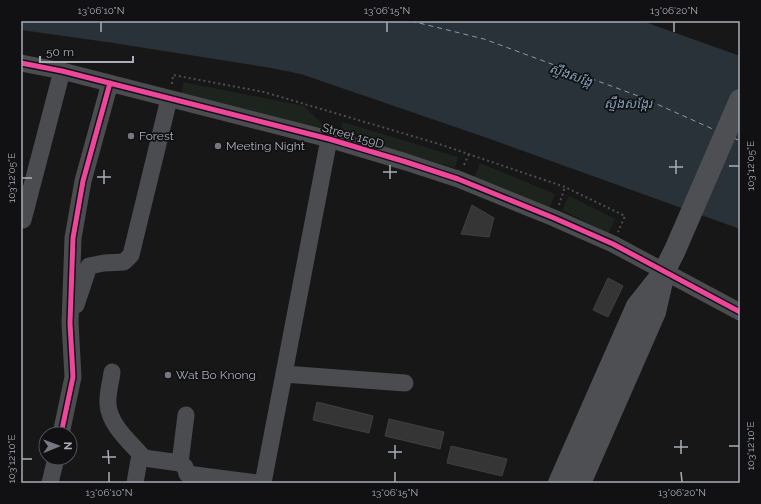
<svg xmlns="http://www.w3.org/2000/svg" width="761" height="504" viewBox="0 0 761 504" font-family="Raleway,'Noto Sans Khmer',sans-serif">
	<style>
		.green { fill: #1d241e }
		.water { fill: #2a3239 }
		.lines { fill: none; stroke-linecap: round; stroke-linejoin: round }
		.ferry { stroke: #7f9bb3; stroke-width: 1; stroke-dasharray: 5 4; stroke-linecap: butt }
		.building { fill: #353536; stroke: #3f4043 }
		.path { stroke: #4d4e52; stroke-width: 2; stroke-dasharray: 2 3; stroke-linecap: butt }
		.minor { stroke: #4b4c50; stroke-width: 17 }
		.major { stroke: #4d4f52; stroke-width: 22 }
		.cycleway-casing { stroke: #111113; stroke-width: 8 }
		.cycleway { stroke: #ed469a; stroke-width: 5 }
		.ticks { fill: none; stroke: #a8adb8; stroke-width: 1.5 }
		.poi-dot { fill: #757880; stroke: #111113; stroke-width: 1.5 }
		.labels { text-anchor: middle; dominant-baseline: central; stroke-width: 3.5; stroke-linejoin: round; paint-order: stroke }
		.poi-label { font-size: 12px; fill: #a8adb8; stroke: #111113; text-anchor: start }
		.street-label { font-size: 12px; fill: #a8adb8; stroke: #111113 }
		.water-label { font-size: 13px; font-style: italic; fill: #7f9bb3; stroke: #111113 }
		.neatline { fill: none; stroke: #a8adb8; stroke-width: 1.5 }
		.ticks-label { font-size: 10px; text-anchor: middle; fill: #a8adb8 }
	</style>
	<rect width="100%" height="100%" fill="#171717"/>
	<path class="green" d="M 183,82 L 304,106 L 327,129 L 182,94 Z
		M 343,122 L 458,157 L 455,168 L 340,134 Z
		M 480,163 L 555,194 L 549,209 L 474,178 Z
		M 569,196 L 615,219 L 608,233 L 562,210 Z"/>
	<path class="water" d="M 21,21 L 642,21 L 740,56 L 740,229 L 493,140 L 301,74 L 271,68 L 107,42 L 21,30 Z"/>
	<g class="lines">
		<path class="ferry" d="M 411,21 L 484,39 L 641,97 L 715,130
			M 734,138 L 740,141"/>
	</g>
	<path class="building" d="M 472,205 L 494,218 L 489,237 L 461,234 Z
		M 608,278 L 623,286 L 608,317 L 593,310 Z
		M 317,402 L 373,416 L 369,433 L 313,420 Z
		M 389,419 L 444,432 L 440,449 L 385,436 Z
		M 451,446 L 507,459 L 502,476 L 447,463 Z"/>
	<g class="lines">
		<path class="path" d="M 172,84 L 173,75 L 264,92 L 439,144 L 565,187 L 625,216 L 618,232
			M 464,165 L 469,154
			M 559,205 L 565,187"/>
		<path class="minor" d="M 21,63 L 62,71 L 329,139 L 406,162 L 458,179 L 554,218 L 613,244 L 740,312
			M 23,220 L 62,71
			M 76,305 L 89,266 L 104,263 L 124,262 L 131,255 L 169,99
			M 112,372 C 111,382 107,394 108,404 C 109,425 131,443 144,458
			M 284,374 L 405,383
			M 61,434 L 73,377 L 70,323 L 73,238 L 83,181 L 110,83
			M 180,463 L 186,415
			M 187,474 L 258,483
			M 50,483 L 56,458
			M 135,483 L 139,460 L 144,458 L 180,463 L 185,467 L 187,474
			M 263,483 L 329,139"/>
		<path class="major" d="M 559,483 L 637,306 L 664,272 L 675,250 L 740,100
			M 580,483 L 655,312 L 663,277"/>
		<g class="cycleway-casing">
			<path id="cycleway" d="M 21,63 L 62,71 L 329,139 L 406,162 L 458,179 L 554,218 L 613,244 L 740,312
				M 61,434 L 73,377 L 70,323 L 73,238 L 83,181 L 110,83"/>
		</g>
		<use href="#cycleway" class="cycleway"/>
	</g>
	<path class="ticks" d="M 101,22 L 101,32M 387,22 L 387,32M 674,22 L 674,32M 676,160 L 676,174M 390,165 L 390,179M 729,166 L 739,166M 669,167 L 683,167M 104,170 L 104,184M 383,172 L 397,172M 97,177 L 111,177M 22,178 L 32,178M 681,440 L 681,454M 395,445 L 395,459M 729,446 L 739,446M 674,447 L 688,447M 108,450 L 109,464M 388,452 L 402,452M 102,457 L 116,457M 22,459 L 32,459M 109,472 L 109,482M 395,472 L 395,482M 681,472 L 682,482"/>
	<g class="poi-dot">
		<circle cx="131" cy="136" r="4"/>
		<circle cx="218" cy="146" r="4"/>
		<circle cx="168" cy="375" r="4"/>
	</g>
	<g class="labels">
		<g class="poi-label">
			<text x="139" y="136">Forest</text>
			<text x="226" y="146">Meeting Night</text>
			<text x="176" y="375">Wat Bo Knong</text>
		</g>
		<g class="street-label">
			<text transform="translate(353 136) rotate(16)">Street 159D</text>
		</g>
		<g class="water-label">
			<text transform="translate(571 75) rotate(20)">ស្ទឹងសង្កែ</text>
			<text x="628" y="103">ស្ទឹងសង្កែរ</text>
		</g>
	</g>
	<rect width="761" height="504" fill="none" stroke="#111113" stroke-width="44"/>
	<g transform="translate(58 446) rotate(89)"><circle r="19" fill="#111113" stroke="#4d4f55"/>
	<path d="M0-3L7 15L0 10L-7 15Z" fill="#757880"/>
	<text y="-6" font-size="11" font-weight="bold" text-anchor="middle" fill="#a8adb8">N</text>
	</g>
	<path d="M40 56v6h93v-6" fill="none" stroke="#a8adb8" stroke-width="2"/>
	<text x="46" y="56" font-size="12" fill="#a8adb8" stroke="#111113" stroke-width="3" paint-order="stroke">50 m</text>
	<rect x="22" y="22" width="717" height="460" class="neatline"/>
	<g class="ticks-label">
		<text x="101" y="14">13°06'10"N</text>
		<text x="387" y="14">13°06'15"N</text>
		<text x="674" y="14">13°06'20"N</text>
		<text transform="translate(750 166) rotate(-90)" y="4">103°12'05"E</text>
		<text transform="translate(11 178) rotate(-90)" y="4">103°12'05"E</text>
		<text transform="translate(750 446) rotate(-90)" y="4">103°12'10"E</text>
		<text transform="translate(11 459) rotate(-90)" y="4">103°12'10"E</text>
		<text x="109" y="496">13°06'10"N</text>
		<text x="395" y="496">13°06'15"N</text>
		<text x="682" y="496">13°06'20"N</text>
	</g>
</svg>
